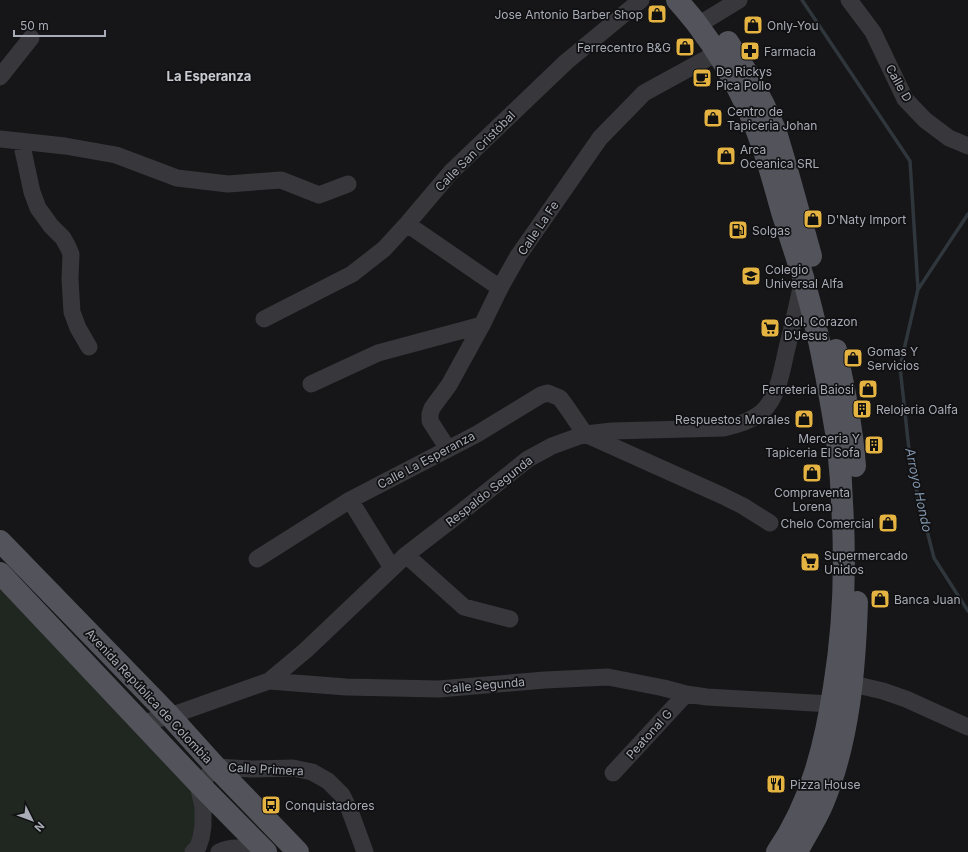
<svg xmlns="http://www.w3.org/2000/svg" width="968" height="852" viewBox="0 0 968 852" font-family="Inter,sans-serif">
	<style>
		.green { fill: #202721 }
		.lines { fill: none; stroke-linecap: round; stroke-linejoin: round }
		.stream { stroke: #2f363c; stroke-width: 3.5 }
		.minor { stroke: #37373c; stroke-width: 17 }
		.major { stroke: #53545b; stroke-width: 22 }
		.labels { text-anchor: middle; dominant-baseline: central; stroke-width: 3.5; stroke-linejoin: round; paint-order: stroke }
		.poi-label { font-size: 12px; fill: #a8acb6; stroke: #111012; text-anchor: start }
		.street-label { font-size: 12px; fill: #a8acb6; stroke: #111012 }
		.neighbourhood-label { font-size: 13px; font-weight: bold; fill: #c9cbd3; stroke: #111012 }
		.water-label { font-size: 13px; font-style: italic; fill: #8298af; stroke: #111012 }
	</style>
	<rect width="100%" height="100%" fill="#161517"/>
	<path class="green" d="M 0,581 L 192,785 L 198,810 L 193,845 L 186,852 L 0,852 Z"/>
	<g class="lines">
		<path class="stream" d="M 802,0 L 910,161 L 918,289 L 900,367 L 911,468 L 934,558 L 968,611
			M 919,288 L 968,214"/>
		<path class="minor" d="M 849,0 L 873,32 L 905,99 L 925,120 L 949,138 L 968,146
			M 698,25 L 739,0
			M 0,77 L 31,38
			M 0,139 L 65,146 L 116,155 L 177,178 L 228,184 L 281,180 L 319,195 L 348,184
			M 21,141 L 32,192 L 38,208 L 51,226 L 63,238 L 68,247 L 71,254 L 70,279 L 72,312 L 78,328 L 89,347
			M 407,224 L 500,288
			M 264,319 L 352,274 L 384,249 L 407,224 L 451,172 L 566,62 L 641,0
			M 311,384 L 378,353 L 482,325
			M 448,449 L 430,421 L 430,414 L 432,408 L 449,385 L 482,325 L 500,288 L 518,256 L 600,138 L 644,93 L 717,53
			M 350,500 L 392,568
			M 406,555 L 464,607 L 510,619
			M 257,559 L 350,500 L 477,434 L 541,395 L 548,393 L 560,398 L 568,409 L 585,434 L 723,496 L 743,506 L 770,523
			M 269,681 L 287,666 L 306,650 L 406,555 L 450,521 L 528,459 L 552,446 L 585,434 L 612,431 L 724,428 C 738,425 752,421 763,411 C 779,395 782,369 787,348 C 793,325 798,302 803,278
			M 840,681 L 883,691 L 906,699 L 968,727
			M 142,723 L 170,716 L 269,681 L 346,687 L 439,689 L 545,680 L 608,677 L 664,688 L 686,694 L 707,697 L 831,704
			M 613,773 L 686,694
			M 193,852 L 198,847 L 201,838 L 203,826 L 203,807 L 198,785 L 216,767 L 251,769 L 293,768 L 312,772 L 328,781 L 342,795 L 350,811 L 365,852
			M 219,852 C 233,845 249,848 263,852"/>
		<path class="major" d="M 677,0 C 684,8 691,16 697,24 C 716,49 733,77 746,105 C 762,139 772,176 782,212 C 789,234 796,255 803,277 C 815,320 825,365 832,409 C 838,440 841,471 842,503 C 846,565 844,626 834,687 C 825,745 811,803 777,852
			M 728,42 L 746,71 L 764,105 L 776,132 L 784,159 L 811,256
			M 836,350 C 844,388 852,426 855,466
			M 0,541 L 170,716 L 216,767 L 298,852
			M 0,573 L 199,784 L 266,852
			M 797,852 C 805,836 816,820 823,803 C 849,741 855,669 857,602"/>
	</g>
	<defs>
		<g id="shop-square" transform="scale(1)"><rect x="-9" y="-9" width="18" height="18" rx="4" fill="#e4b341" stroke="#111012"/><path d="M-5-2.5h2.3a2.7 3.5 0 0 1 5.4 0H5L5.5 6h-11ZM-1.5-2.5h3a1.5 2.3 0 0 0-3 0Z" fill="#111"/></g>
		<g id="pharmacy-square" transform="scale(1)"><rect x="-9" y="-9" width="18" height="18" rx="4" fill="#e4b341" stroke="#111012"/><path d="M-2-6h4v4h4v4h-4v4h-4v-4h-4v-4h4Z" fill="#111"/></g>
		<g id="cafe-square" transform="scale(1)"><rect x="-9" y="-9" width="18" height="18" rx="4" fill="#e4b341" stroke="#111012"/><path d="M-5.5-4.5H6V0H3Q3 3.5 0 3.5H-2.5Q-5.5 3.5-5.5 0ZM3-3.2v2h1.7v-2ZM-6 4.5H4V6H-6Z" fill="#111"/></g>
		<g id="fuel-square" transform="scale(1)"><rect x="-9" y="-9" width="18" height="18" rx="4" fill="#e4b341" stroke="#111012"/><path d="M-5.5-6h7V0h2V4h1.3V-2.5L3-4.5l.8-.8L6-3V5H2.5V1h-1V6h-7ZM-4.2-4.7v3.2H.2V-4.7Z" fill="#111"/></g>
		<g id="school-square" transform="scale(1)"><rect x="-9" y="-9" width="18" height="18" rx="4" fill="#e4b341" stroke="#111012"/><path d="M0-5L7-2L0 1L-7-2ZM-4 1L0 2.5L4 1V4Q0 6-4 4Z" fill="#111"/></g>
		<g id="supermarket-square" transform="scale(1)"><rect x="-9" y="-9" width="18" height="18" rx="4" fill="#e4b341" stroke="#111012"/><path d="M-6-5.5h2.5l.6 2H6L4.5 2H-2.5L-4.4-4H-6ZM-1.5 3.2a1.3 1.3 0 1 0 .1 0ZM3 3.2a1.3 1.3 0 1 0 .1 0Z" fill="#111"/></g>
		<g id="building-square" transform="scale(1)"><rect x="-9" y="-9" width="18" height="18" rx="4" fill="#e4b341" stroke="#111012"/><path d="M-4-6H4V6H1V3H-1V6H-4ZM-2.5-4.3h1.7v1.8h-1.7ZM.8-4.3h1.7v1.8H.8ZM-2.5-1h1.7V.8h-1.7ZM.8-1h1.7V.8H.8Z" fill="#111"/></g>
		<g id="restaurant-square" transform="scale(1)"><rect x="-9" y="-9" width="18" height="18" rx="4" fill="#e4b341" stroke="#111012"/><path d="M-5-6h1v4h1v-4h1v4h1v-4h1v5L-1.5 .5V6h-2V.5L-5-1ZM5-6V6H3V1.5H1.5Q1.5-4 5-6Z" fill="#111"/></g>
		<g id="bus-square" transform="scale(1)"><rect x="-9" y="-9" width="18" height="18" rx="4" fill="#e4b341" stroke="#111012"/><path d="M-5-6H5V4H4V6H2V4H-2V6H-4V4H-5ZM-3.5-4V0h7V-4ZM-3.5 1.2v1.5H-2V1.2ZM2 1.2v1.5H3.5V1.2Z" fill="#111"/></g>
	</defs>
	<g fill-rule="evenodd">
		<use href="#shop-square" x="657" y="14"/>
		<use href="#shop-square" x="753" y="25"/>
		<use href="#shop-square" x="685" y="47"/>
		<use href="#pharmacy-square" x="750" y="51"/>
		<use href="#cafe-square" x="702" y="78"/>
		<use href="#shop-square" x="713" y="118"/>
		<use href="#shop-square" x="726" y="156"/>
		<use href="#shop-square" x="813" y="219"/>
		<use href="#fuel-square" x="738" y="230"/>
		<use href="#school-square" x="751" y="276"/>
		<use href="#supermarket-square" x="770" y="328"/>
		<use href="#shop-square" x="853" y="358"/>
		<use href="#shop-square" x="868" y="389"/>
		<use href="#building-square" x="862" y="409"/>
		<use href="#shop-square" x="804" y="419"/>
		<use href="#building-square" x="874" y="445"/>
		<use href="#shop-square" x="812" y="473"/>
		<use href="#shop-square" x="888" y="523"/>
		<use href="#supermarket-square" x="810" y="562"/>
		<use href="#shop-square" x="880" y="599"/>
		<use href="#restaurant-square" x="776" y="784"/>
		<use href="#bus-square" x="271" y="805"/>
	</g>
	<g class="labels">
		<g class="poi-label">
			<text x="643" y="14" text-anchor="end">Jose Antonio Barber Shop</text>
			<text x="767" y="25">Only-You</text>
			<text x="671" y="47" text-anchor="end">Ferrecentro B&amp;G</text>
			<text x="764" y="51">Farmacia</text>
			<text x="716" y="71">De Rickys<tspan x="716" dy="14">Pica Pollo</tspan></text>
			<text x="727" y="111">Centro de<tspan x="727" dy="14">Tapiceria Johan</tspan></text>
			<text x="740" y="149">Arca<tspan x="740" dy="14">Oceanica SRL</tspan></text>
			<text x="827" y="219">D'Naty Import</text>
			<text x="752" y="230">Solgas</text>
			<text x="765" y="269">Colegio<tspan x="765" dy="14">Universal Alfa</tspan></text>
			<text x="784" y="321">Col. Corazon<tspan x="784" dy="14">D'Jesus</tspan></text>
			<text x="867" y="351">Gomas Y<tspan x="867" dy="14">Servicios</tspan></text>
			<text x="854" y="389" text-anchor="end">Ferreteria Baiosi</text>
			<text x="876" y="409">Relojeria Oalfa</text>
			<text x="790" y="419" text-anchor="end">Respuestos Morales</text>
			<text x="860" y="438" text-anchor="end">Merceria Y<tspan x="860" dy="14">Tapiceria El Sofa</tspan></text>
			<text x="812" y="492" text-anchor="middle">Compraventa<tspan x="812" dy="14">Lorena</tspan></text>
			<text x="874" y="523" text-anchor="end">Chelo Comercial</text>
			<text x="824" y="555">Supermercado<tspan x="824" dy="14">Unidos</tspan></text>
			<text x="894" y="599">Banca Juan</text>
			<text x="790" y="784">Pizza House</text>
			<text x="285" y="805">Conquistadores</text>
		</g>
		<g class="street-label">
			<text transform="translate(899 83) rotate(61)">Calle D</text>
			<text transform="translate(475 151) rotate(-45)">Calle San Cristóbal</text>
			<text transform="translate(538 228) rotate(-56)">Calle La Fe</text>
			<text transform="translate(426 460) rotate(-28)">Calle La Esperanza</text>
			<text transform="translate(489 491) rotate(-38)">Respaldo Segunda</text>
			<text transform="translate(484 685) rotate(-5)">Calle Segunda</text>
			<text transform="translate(149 696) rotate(47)">Avenida República de Colombia</text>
			<text transform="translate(649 734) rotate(-48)">Peatonal G</text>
			<text transform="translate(266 769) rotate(3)">Calle Primera</text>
		</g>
		<g class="neighbourhood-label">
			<text x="209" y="76">La Esperanza</text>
		</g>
		<g class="water-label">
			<text transform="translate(919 490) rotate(78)">Arroyo Hondo</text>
		</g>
	</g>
	<g transform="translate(32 820) rotate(132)" stroke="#111012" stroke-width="3" paint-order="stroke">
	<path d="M0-3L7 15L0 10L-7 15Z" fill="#a8acb6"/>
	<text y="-6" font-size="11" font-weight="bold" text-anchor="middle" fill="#a8acb6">N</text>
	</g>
	<path d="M14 30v6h91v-6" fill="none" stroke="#a8acb6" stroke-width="2"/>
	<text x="20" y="30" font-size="12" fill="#a8acb6" stroke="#111012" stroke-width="3" paint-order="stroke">50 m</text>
</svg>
